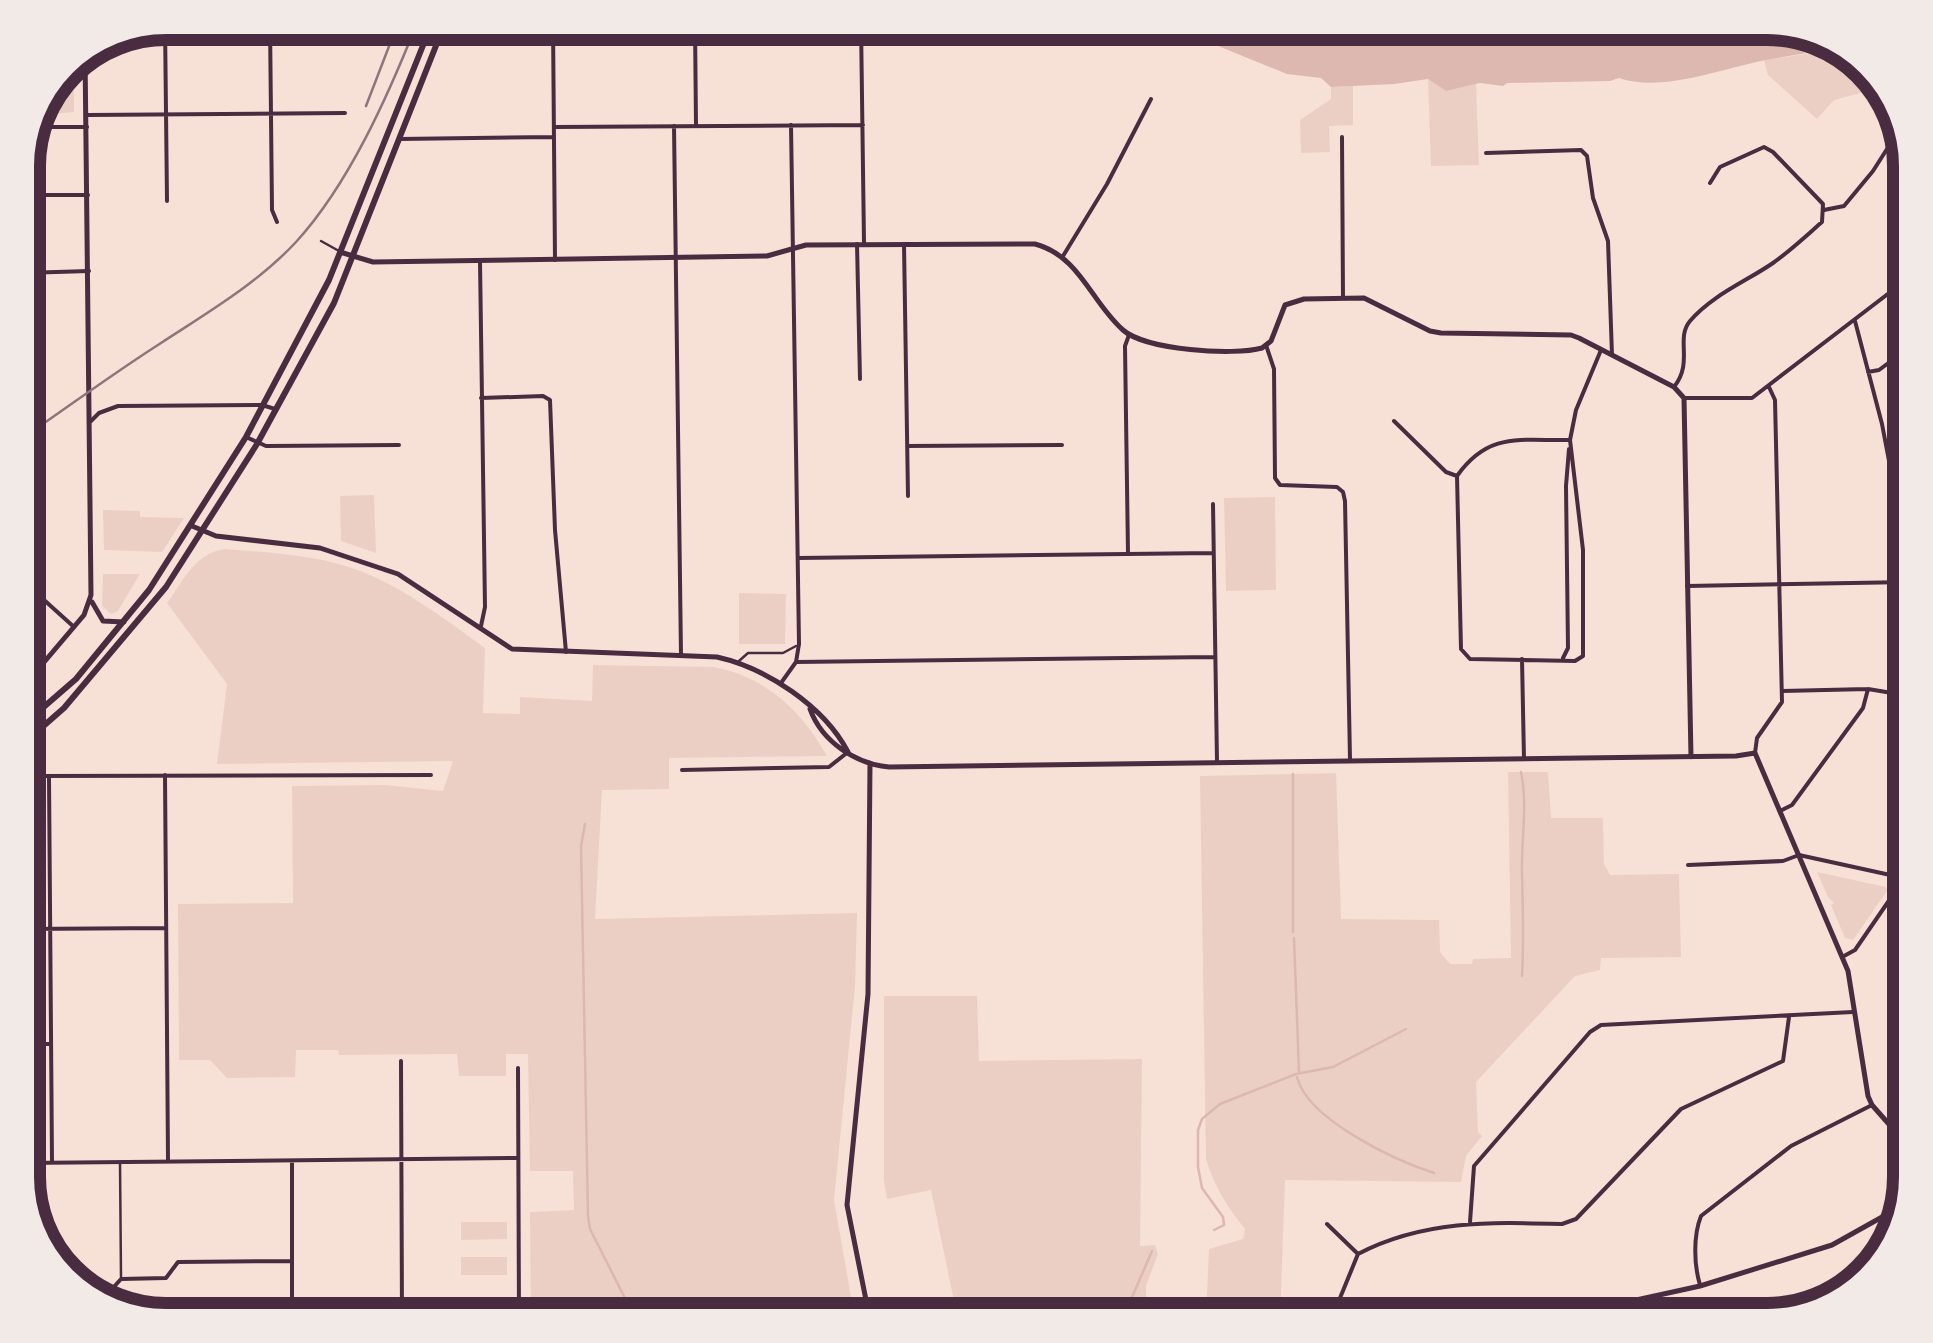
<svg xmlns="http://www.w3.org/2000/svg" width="1933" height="1343" viewBox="0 0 1933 1343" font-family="'Golos Text',sans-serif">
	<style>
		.green { fill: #ebcfc5 }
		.water { fill: #dcb8b0 }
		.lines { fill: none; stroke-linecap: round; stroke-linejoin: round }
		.stream { stroke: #dcb8b0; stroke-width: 2.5 }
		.service { stroke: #4a2c40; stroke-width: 2.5 }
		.minor { stroke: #4a2c40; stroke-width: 4 }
		.tertiary { stroke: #4a2c40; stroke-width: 5 }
		.secondary { stroke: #4a2c40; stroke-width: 6 }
		.rail { stroke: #8f747c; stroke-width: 2.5 }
		.rim { fill: none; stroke: #4a2c40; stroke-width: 12 }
	</style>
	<rect width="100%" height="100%" fill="#f7e1d7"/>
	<path class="green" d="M 1844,49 L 1854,52 L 1883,87 L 1834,100 L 1817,119 L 1768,75 L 1764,60 Z
		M 74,58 L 74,112 L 43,115 L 71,59 Z
		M 1428,79 L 1446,91 L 1476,84 L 1479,165 L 1431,166 Z
		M 1353,86 L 1353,125 L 1329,126 L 1330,152 L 1301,153 L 1300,120 L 1331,99 L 1331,87 Z
		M 374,495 L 376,553 L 341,541 L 340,496 Z
		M 1275,497 L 1276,590 L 1226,591 L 1224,498 Z
		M 103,510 L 140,511 L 140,517 L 184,518 L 162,552 L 104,550 Z
		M 225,549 C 261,552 299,554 335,563 C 391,577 439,615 485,648 L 483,713 L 520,714 L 520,697 L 592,701 L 593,665 L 714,667 C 766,677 802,711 827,756 L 669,758 L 669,789 L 602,790 L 595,919 L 857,913 L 855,986 L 834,1200 L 855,1320 L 531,1320 L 530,1212 L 574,1210 L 573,1171 L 530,1171 L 528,1054 L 506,1054 L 506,1076 L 459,1076 L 457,1054 L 339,1055 L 338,1050 L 296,1050 L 295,1077 L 227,1078 L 210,1060 L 179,1060 L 178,904 L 293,903 L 292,786 L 385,785 L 443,791 L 453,761 L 217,764 L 227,684 L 167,603 C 184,580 195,553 225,549 Z
		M 103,574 L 140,574 L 118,611 L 111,614 L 102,606 Z
		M 739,593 L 786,594 L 785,644 L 739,644 Z
		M 1508,772 L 1548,772 L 1551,818 L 1603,818 L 1604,864 L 1610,875 L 1679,874 L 1681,957 L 1601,958 L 1600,970 L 1575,976 L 1476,1082 L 1478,1132 L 1482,1136 L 1466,1156 L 1461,1182 L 1285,1180 L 1280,1320 L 1206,1320 L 1209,1249 L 1243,1239 L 1245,1229 C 1227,1207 1214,1186 1206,1159 L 1200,776 L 1336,773 L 1341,919 L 1439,920 L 1440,952 L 1450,964 L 1472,964 L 1473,959 L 1511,958 Z
		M 1817,872 L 1886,887 L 1887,891 L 1853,940 L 1845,938 L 1831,905 L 1834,903 L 1828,897 Z
		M 884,996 L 977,996 L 979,1061 L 1142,1059 L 1140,1246 L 1155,1245 L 1158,1254 L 1146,1286 L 1146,1307 L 1186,1320 L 958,1320 L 931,1190 L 887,1199 L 884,1181 Z
		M 461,1222 L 507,1222 L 507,1239 L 461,1240 Z
		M 507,1257 L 507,1275 L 461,1275 L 461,1257 Z"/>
	<path class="water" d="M 1162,23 L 1767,23 L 1844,49 C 1818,51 1792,55 1766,60 C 1723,68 1662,93 1619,78 L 1610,81 L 1507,83 L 1503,86 L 1480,83 L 1446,91 L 1428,79 L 1394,84 L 1331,87 L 1321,78 L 1287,74 Z"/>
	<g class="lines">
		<path class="stream" d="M 1521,772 C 1528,806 1521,839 1522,874 C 1523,908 1524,941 1522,976
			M 585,824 L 581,846 L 588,1216 L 590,1229 L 636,1320
			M 1293,932 L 1293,774
			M 1294,938 L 1299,1072
			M 1297,1077 C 1307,1119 1394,1160 1434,1173
			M 1214,1230 L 1224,1225 L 1223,1217 L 1202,1188 L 1198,1167 L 1198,1130 L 1202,1119 L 1220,1104 L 1296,1074 L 1333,1067 L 1406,1029
			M 1112,1320 L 1129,1304 L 1152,1251"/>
		<path class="service" d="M 321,241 L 339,251
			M 739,661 L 748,653 L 783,653 L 796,646
			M 120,1162 L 121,1277"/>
		<path class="minor" d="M 165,23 L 167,201
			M 270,23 L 272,210 L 277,222
			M 553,23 L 555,260
			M 695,23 L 696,126
			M 861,23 L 864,243
			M 87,115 L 345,113
			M 674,126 L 681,655
			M 37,127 L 87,127
			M 554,127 L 863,125
			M 1342,137 L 1343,298
			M 399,139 L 554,137
			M 1486,153 L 1581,150 L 1587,156 L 1593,198 L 1608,241 L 1612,355
			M 23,195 L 88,195
			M 1824,210 L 1844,206 L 1873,171 L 1901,127
			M 857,244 L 860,379
			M 904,244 L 908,496
			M 1063,256 L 1107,184 L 1151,99
			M 480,261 L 485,607 L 481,626
			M 23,273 L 89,271
			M 1855,321 L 1882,424 L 1893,482 L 1910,518
			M 1266,345 L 1274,369 L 1275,478 L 1280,485 L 1337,487 L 1343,492 L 1345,501 L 1350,759
			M 1868,372 L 1879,370 L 1910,347
			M 1674,387 C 1694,362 1675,339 1690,321 C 1712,295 1747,281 1773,263 C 1790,251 1806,236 1822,222 L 1823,204 L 1773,152 L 1764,147 L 1720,167 L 1710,183
			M 481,398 L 543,396 L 550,400 L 555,530 L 566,652
			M 1686,398 L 1752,398 L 1910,277
			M 91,421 L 99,413 L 118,406 L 262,405 L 275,409
			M 1394,421 L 1446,472 L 1457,476
			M 246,437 L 266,446 L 399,445
			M 1570,440 L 1583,550 L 1583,656 L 1575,661 L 1470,659 L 1461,649 L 1457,476 C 1489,431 1521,441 1570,440 Z
			M 1570,440 L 1576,410 L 1601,350
			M 907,446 L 1062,445
			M 1896,488 L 1910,486
			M 1213,504 L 1217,762
			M 1128,554 L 1125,346 L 1129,335
			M 798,558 L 1213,553
			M 23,581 L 74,627
			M 1687,586 L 1910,582
			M 1563,658 L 1568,648 L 1566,486 L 1569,449
			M 1522,659 L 1524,759
			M 796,662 L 1214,657
			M 781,683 L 796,662 L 799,644 L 791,125
			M 1782,691 L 1868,689 L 1910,696
			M 1755,753 L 1757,738 L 1782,702 L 1775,400 L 1769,387
			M 682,770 L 829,767 L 848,752
			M 165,775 L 168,1160
			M 49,777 L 52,1162
			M 23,779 L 36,776 L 431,775
			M 1780,811 L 1792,805 L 1863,708 L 1868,689
			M 1688,865 L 1783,861 L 1799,855 L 1904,878
			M 23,929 L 166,928
			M 1844,956 L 1855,950 L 1910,870
			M 23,1044 L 51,1044
			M 401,1061 L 402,1320
			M 518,1068 L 519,1320
			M 23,1163 L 518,1158
			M 1470,1222 L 1474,1166 L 1590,1032 L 1601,1025 L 1853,1012
			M 1327,1224 L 1358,1254
			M 1700,1285 C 1694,1265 1693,1236 1701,1216 L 1791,1146 L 1872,1105
			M 112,1302 L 112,1289 L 121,1279 L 166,1278 L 178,1262 L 292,1261
			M 292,1320 L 292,1161
			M 1340,1320 L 1340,1298 L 1358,1254 C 1423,1220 1490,1222 1562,1224 L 1576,1219 L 1681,1109 L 1783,1061 L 1789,1017"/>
		<path class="tertiary" d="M 340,252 L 373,262 L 767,256 L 806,245 L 1035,244 C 1080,256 1091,302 1123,330 C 1145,350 1234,356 1262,348 L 1271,341 L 1285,305 L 1304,299 L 1364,298 L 1430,331 L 1441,333 L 1571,335 L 1579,338 L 1674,387 L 1684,398 L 1691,757
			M 192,526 L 216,536 L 320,548 L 398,574 L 512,649 L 717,657 C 766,668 824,706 848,752
			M 92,602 L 103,621 L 124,622
			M 23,687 L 84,615 L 91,595 L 85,53
			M 810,709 C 822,742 856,764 889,767 L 1736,756 L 1755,753 L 1848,971 L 1868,1096 L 1872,1105 L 1910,1148
			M 870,1320 L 847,1205 L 868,994 L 870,763
			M 1545,1320 L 1700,1286 L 1832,1245 L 1900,1207"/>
		<path class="secondary" d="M 23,725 L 76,679 L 149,590 L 246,437 L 329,280 L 432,23
			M 23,744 L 64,708 L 166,587 L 257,444 L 334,303 L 445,23
			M 23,759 L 27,742
			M 23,770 L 23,771"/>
		<path class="rail" d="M 366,106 L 398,23
			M 23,438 C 69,406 114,373 161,343 C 207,313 258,283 296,242 C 349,184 388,96 417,23"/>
	</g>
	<path d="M0 0H1933V1343H0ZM166 40H1767A126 126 0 0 1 1893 166V1177A126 126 0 0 1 1767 1303H166A126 126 0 0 1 40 1177V166A126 126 0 0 1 166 40Z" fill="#f1eae7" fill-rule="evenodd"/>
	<path class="rim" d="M166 40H1767A126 126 0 0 1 1893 166V1177A126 126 0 0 1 1767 1303H166A126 126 0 0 1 40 1177V166A126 126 0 0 1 166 40Z"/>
</svg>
